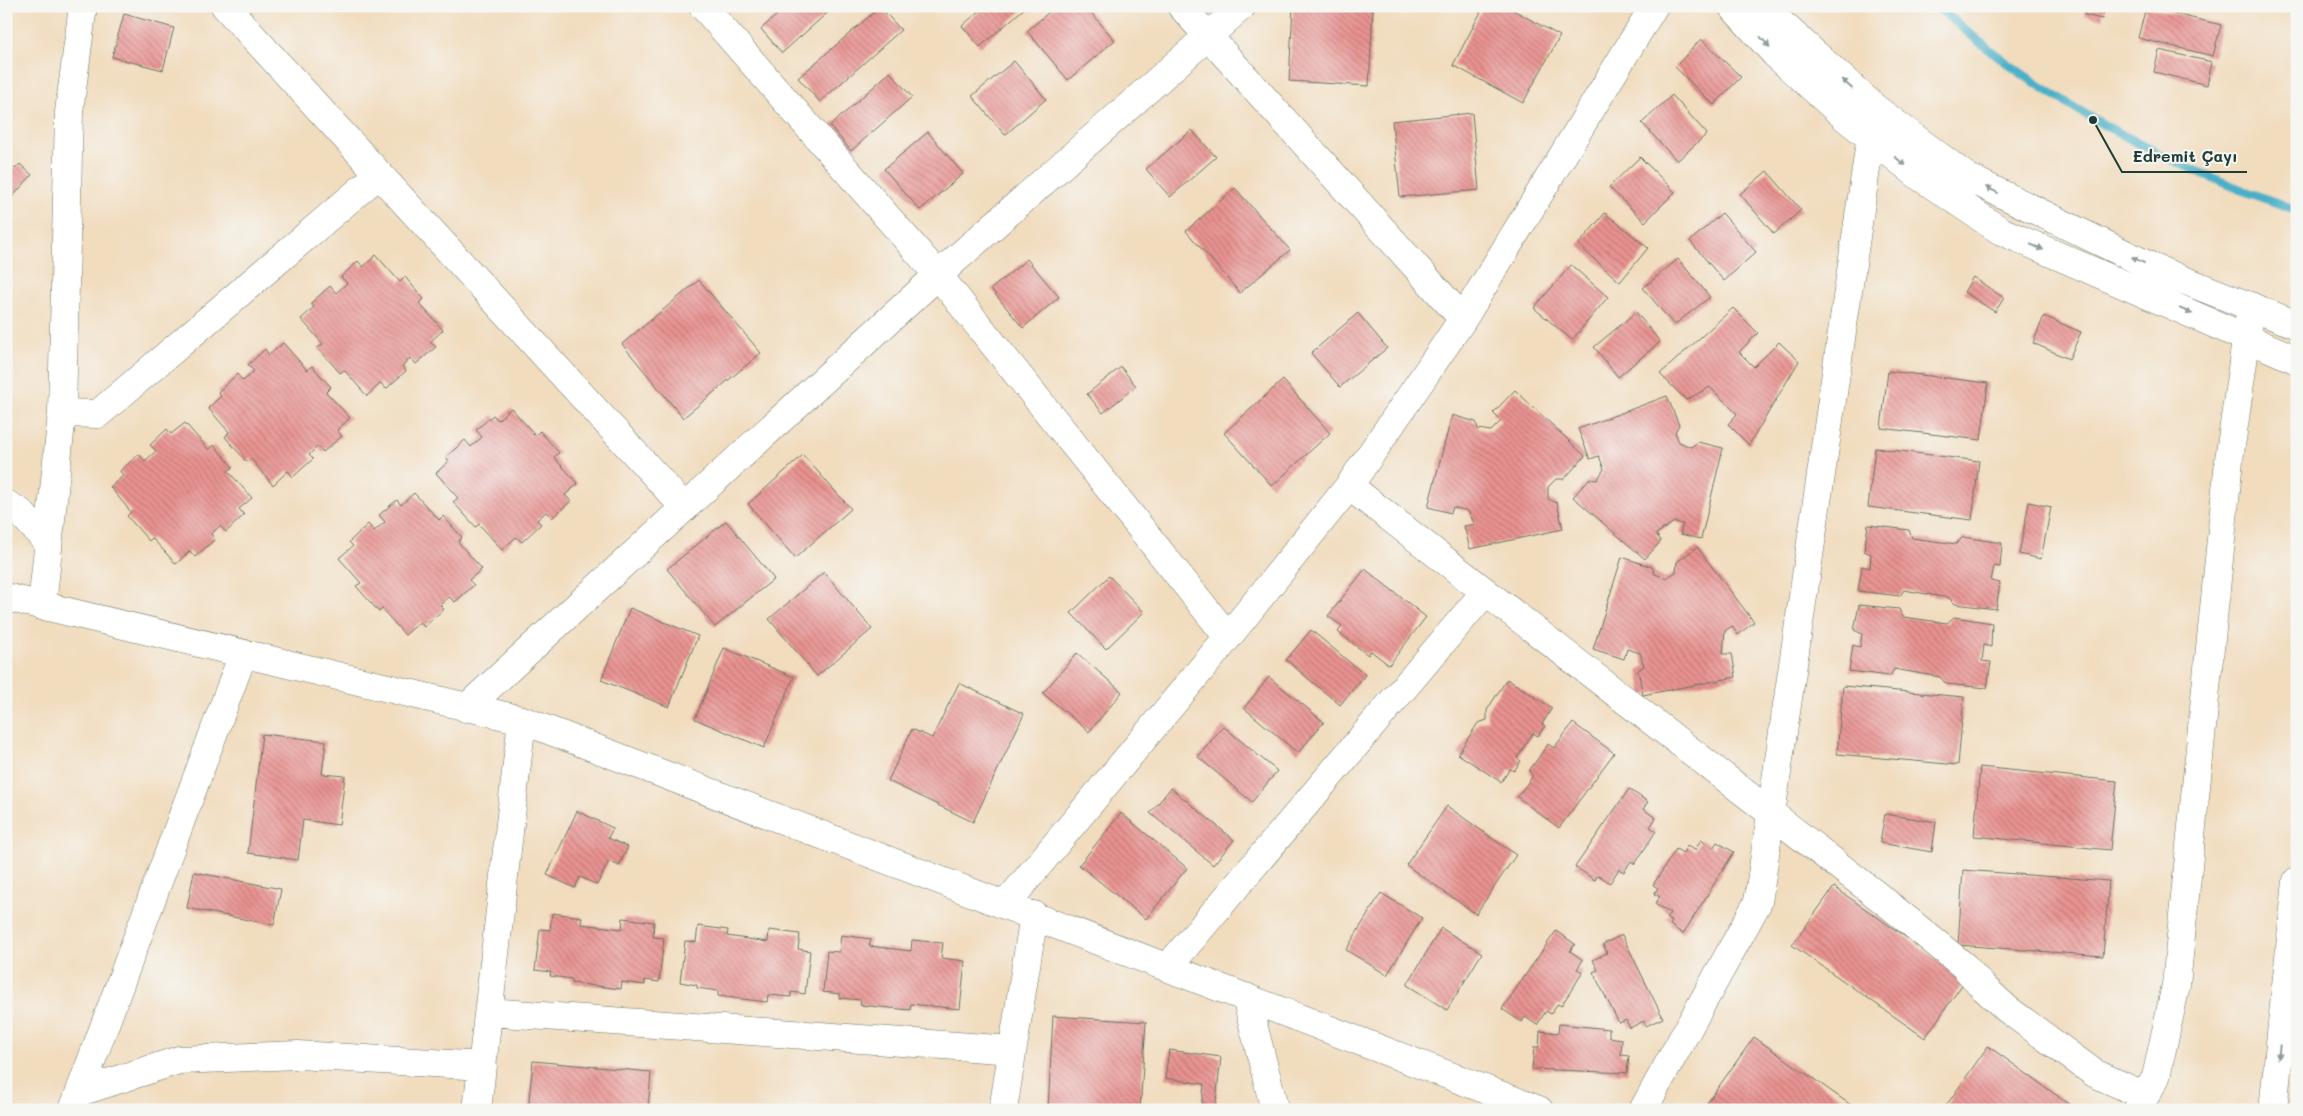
<svg xmlns="http://www.w3.org/2000/svg" width="2303" height="1116" viewBox="0 0 2303 1116" font-family="Mali,sans-serif">
	<style>
		.lines { fill: none; stroke-linecap: round; stroke-linejoin: round }
		.stream { stroke: #48b0c7; stroke-width: 9 }
		.building { fill: url(#building-back-hatch) }
		.minor-casing { stroke: #687564; stroke-width: 29 }
		.highway-casing { stroke: #687564; stroke-width: 29 }
		.minor { stroke: #fff; stroke-width: 28 }
		.highway { stroke: #fff; stroke-width: 28 }
		.oneway { fill: #8f9e9a }
		.leader { fill: none; stroke: #1f3d34; stroke-width: 2 }
		.callout-dot { fill: #1f3d34; stroke: #f6f6f2; stroke-width: 2 }
		.callout-label { font-size: 16px; text-anchor: middle; font-weight: bold; fill: #1f3d34; stroke: #f6f6f2; stroke-width: 4; stroke-linejoin: round; paint-order: stroke }
	</style>
	<defs>
		<pattern id="building-back-hatch" width="6" height="6" patternUnits="userSpaceOnUse" patternTransform="scale(1.25)"><rect width="6" height="6" fill="#e99391"/><path d="M-1 5l2 2M0 0l6 6M5-1l2 2" fill="none" stroke="#bc7977"/></pattern>
	</defs>
	<rect width="100%" height="100%" fill="#f6f6f2"/>
	<filter id="ink" filterUnits="userSpaceOnUse"><feTurbulence type="fractalNoise" baseFrequency=".02" numOctaves="2"/><feDisplacementMap in="SourceGraphic" scale="10" xChannelSelector="R" yChannelSelector="G"/><feConvolveMatrix kernelMatrix="1 2 1 2 8 2 1 2 1" color-interpolation-filters="sRGB"/></filter>
	<filter id="wash" filterUnits="userSpaceOnUse"><feTurbulence type="fractalNoise" baseFrequency=".0096" numOctaves="4" result="noise"/><feDisplacementMap in="SourceGraphic" scale="20" xChannelSelector="R" yChannelSelector="G"/><feGaussianBlur stdDeviation="1.12" result="paint"/><feColorMatrix in="noise" values="0 0 0 0 0 0 0 0 0 0 0 0 0 0 0 0 0 1.4 0 .05"/><feComposite in="paint" operator="in"/></filter>
	<g filter="url(#wash)">
		<rect width="100%" height="100%" fill="#f1dcbe"/>
		<g class="lines">
			<path class="stream" d="M 1936,6 C 1972,36 2008,66 2048,91 C 2126,142 2209,180 2297,210"/>
		</g>
		<g id="blocks">
			<path class="building" d="M 787,6 L 835,6 L 782,53 L 761,29 Z
				M 985,6 L 1027,6 L 980,47 L 962,26 Z
				M 1056,6 L 1085,6 L 1115,40 L 1068,80 L 1027,31 Z
				M 1293,6 L 1373,9 L 1369,86 L 1289,81 Z
				M 1484,6 L 1506,6 L 1560,36 L 1523,103 L 1453,65 Z
				M 2086,6 L 2105,6 L 2102,19 L 2084,15 Z
				M 880,7 L 901,30 L 820,102 L 798,78 Z
				M 2146,7 L 2221,25 L 2213,56 L 2138,38 Z
				M 124,14 L 174,28 L 163,70 L 112,57 Z
				M 1701,39 L 1741,77 L 1714,105 L 1675,67 Z
				M 2159,50 L 2212,62 L 2207,85 L 2154,72 Z
				M 1014,61 L 1046,99 L 1005,135 L 972,96 Z
				M 890,72 L 912,97 L 851,151 L 830,126 Z
				M 1672,95 L 1707,134 L 1677,161 L 1642,123 Z
				M 1472,113 L 1479,190 L 1400,197 L 1392,121 Z
				M 1192,130 L 1216,157 L 1170,197 L 1146,169 Z
				M 928,132 L 963,174 L 920,210 L 884,169 Z
				M 1640,157 L 1675,192 L 1645,222 L 1609,187 Z
				M 6,160 L 15,169 L 20,164 L 32,175 L 6,204 Z
				M 1767,171 L 1801,210 L 1774,234 L 1740,194 Z
				M 1235,188 L 1290,250 L 1240,293 L 1186,231 Z
				M 1605,213 L 1648,248 L 1620,282 L 1578,245 Z
				M 1722,213 L 1756,252 L 1724,281 L 1690,241 Z
				M 376,255 L 400,282 L 405,277 L 424,299 L 419,303 L 443,330 L 430,342 L 436,347 L 416,364 L 411,358 L 402,366 L 406,371 L 386,389 L 381,383 L 367,396 L 344,370 L 340,373 L 318,348 L 323,344 L 301,319 L 314,307 L 311,303 L 330,286 L 336,293 L 347,283 L 341,277 L 358,261 L 363,267 Z
				M 1027,259 L 1059,297 L 1023,328 L 991,289 Z
				M 1678,259 L 1710,297 L 1674,325 L 1643,288 Z
				M 1571,265 L 1608,297 L 1572,340 L 1534,308 Z
				M 1973,277 L 2004,298 L 1995,312 L 1964,292 Z
				M 699,280 L 761,353 L 683,418 L 622,344 Z
				M 1733,308 L 1758,333 L 1739,352 L 1754,367 L 1779,342 L 1799,361 L 1749,445 L 1728,424 L 1737,414 L 1710,387 L 1686,400 L 1660,374 Z
				M 1636,312 L 1660,342 L 1618,377 L 1594,347 Z
				M 1358,313 L 1387,348 L 1340,387 L 1311,353 Z
				M 2044,316 L 2081,332 L 2069,359 L 2033,343 Z
				M 283,343 L 307,370 L 312,366 L 331,387 L 326,392 L 350,418 L 337,430 L 342,436 L 323,452 L 318,446 L 309,455 L 313,459 L 293,477 L 288,471 L 273,485 L 251,459 L 247,462 L 225,437 L 229,432 L 208,408 L 221,396 L 218,392 L 237,374 L 243,381 L 254,371 L 248,365 L 265,349 L 269,355 Z
				M 1121,367 L 1136,386 L 1103,413 L 1087,394 Z
				M 1888,371 L 1988,383 L 1981,440 L 1881,428 Z
				M 1283,380 L 1330,433 L 1272,486 L 1224,433 Z
				M 1515,390 L 1585,456 L 1564,479 L 1556,479 L 1548,487 L 1548,499 L 1557,503 L 1563,529 L 1470,549 L 1464,526 L 1475,524 L 1468,511 L 1453,507 L 1451,513 L 1428,507 L 1452,415 L 1476,422 L 1478,429 L 1491,431 L 1501,421 L 1493,413 Z
				M 1667,396 L 1679,425 L 1675,432 L 1679,442 L 1691,447 L 1698,442 L 1723,448 L 1701,539 L 1680,534 L 1683,524 L 1674,522 L 1656,534 L 1661,541 L 1645,559 L 1573,497 L 1589,479 L 1597,480 L 1604,469 L 1599,456 L 1590,459 L 1578,429 Z
				M 511,408 L 535,435 L 540,431 L 559,453 L 554,457 L 578,484 L 565,495 L 571,501 L 552,518 L 546,512 L 537,520 L 541,524 L 522,542 L 516,537 L 502,550 L 479,524 L 476,527 L 453,502 L 458,498 L 436,473 L 449,461 L 446,457 L 465,440 L 471,447 L 482,437 L 476,430 L 493,415 L 498,420 Z
				M 185,423 L 209,450 L 214,445 L 233,467 L 228,471 L 252,498 L 239,509 L 244,515 L 226,532 L 220,526 L 211,534 L 215,539 L 195,557 L 190,551 L 176,564 L 152,538 L 149,541 L 127,516 L 131,512 L 110,487 L 123,476 L 120,471 L 139,454 L 145,461 L 156,451 L 150,445 L 167,429 L 171,434 Z
				M 1875,448 L 1979,461 L 1972,520 L 1868,507 Z
				M 803,455 L 851,509 L 795,558 L 748,504 Z
				M 414,493 L 439,520 L 443,516 L 462,537 L 458,542 L 482,569 L 469,580 L 474,585 L 455,602 L 449,597 L 440,605 L 444,609 L 424,627 L 420,622 L 405,635 L 382,609 L 379,612 L 356,586 L 361,583 L 339,558 L 353,546 L 349,542 L 368,524 L 374,531 L 385,522 L 379,515 L 397,500 L 401,505 Z
				M 2029,502 L 2051,507 L 2041,559 L 2019,554 Z
				M 726,521 L 774,579 L 715,627 L 667,569 Z
				M 1868,525 L 1909,530 L 1912,538 L 1956,544 L 1963,537 L 2002,543 L 2000,567 L 1994,566 L 1991,581 L 2000,583 L 1996,609 L 1955,604 L 1949,598 L 1904,590 L 1900,596 L 1858,591 L 1862,566 L 1870,568 L 1871,554 L 1864,551 Z
				M 1697,547 L 1754,622 L 1738,635 L 1732,626 L 1725,631 L 1723,654 L 1732,654 L 1736,677 L 1643,695 L 1638,670 L 1644,666 L 1640,653 L 1627,649 L 1624,659 L 1593,649 L 1622,557 L 1652,567 L 1655,574 L 1666,578 L 1676,572 L 1677,562 Z
				M 1365,569 L 1426,617 L 1389,665 L 1371,651 L 1368,655 L 1338,632 L 1342,626 L 1328,616 Z
				M 824,572 L 872,629 L 817,676 L 769,619 Z
				M 1109,576 L 1144,612 L 1106,649 L 1071,613 Z
				M 1859,605 L 1899,609 L 1903,617 L 1947,623 L 1954,617 L 1992,623 L 1991,647 L 1984,645 L 1982,661 L 1991,662 L 1987,688 L 1946,684 L 1940,677 L 1894,669 L 1890,676 L 1849,671 L 1853,645 L 1860,647 L 1862,634 L 1854,630 Z
				M 630,608 L 698,636 L 669,707 L 601,680 Z
				M 1311,630 L 1365,675 L 1340,705 L 1286,660 Z
				M 724,648 L 794,677 L 764,748 L 695,719 Z
				M 1077,653 L 1122,692 L 1089,732 L 1043,693 Z
				M 1269,677 L 1324,722 L 1298,753 L 1244,708 Z
				M 1507,679 L 1552,708 L 1542,724 L 1545,726 L 1538,736 L 1533,733 L 1517,758 L 1521,761 L 1514,771 L 1510,769 L 1501,782 L 1458,754 L 1478,723 L 1487,720 L 1487,710 Z
				M 959,683 L 1024,714 L 973,822 L 888,781 L 912,729 L 932,738 Z
				M 1843,686 L 1964,697 L 1958,765 L 1837,754 Z
				M 1573,723 L 1614,753 L 1559,828 L 1517,797 L 1533,776 L 1529,771 L 1548,744 L 1554,748 Z
				M 1223,726 L 1277,771 L 1252,802 L 1198,757 Z
				M 262,734 L 326,741 L 322,774 L 345,776 L 339,825 L 303,820 L 298,860 L 248,853 Z
				M 1980,767 L 2117,781 L 2110,850 L 1974,836 Z
				M 1171,788 L 1234,840 L 1213,865 L 1150,813 Z
				M 1629,789 L 1648,802 L 1643,809 L 1656,818 L 1650,827 L 1656,831 L 1635,864 L 1631,861 L 1624,872 L 1619,869 L 1610,883 L 1598,875 L 1595,880 L 1575,867 Z
				M 1447,806 L 1516,855 L 1476,914 L 1406,865 Z
				M 577,811 L 613,828 L 608,838 L 628,847 L 619,866 L 609,861 L 597,885 L 580,877 L 575,888 L 547,875 Z
				M 1121,813 L 1187,868 L 1146,919 L 1079,865 Z
				M 1885,814 L 1936,822 L 1932,852 L 1880,843 Z
				M 1701,840 L 1713,848 L 1717,842 L 1734,852 L 1683,934 L 1670,925 L 1672,922 L 1666,918 L 1670,913 L 1655,904 L 1660,897 L 1654,894 L 1658,888 L 1653,885 L 1676,849 L 1683,853 L 1687,846 L 1695,850 Z
				M 1963,870 L 2109,881 L 2103,956 L 1958,945 Z
				M 194,872 L 281,889 L 274,925 L 187,908 Z
				M 1834,887 L 1966,979 L 1925,1038 L 1792,945 Z
				M 1381,893 L 1422,918 L 1387,975 L 1346,950 Z
				M 552,913 L 582,917 L 581,924 L 622,929 L 623,918 L 654,922 L 653,937 L 664,938 L 659,982 L 645,980 L 645,985 L 622,982 L 621,989 L 572,983 L 572,979 L 550,976 L 551,972 L 535,970 L 540,929 L 550,930 Z
				M 698,926 L 728,930 L 727,936 L 768,942 L 769,930 L 800,934 L 798,949 L 810,951 L 805,994 L 791,992 L 791,997 L 768,995 L 767,1002 L 718,996 L 718,991 L 697,988 L 697,985 L 680,982 L 685,941 L 696,942 Z
				M 1441,928 L 1482,953 L 1447,1010 L 1407,985 Z
				M 1556,931 L 1575,944 L 1570,951 L 1583,960 L 1577,969 L 1583,972 L 1561,1006 L 1558,1004 L 1551,1014 L 1546,1011 L 1537,1025 L 1525,1017 L 1522,1022 L 1502,1009 Z
				M 841,935 L 871,939 L 869,946 L 911,951 L 912,940 L 943,943 L 941,958 L 965,961 L 960,1009 L 911,1004 L 910,1010 L 860,1005 L 861,1000 L 839,998 L 840,994 L 823,992 L 827,951 L 839,952 Z
				M 1622,935 L 1663,1018 L 1646,1026 L 1644,1021 L 1630,1028 L 1626,1020 L 1619,1023 L 1593,972 L 1598,970 L 1593,960 L 1607,953 L 1603,944 Z
				M 1053,1016 L 1146,1022 L 1140,1110 L 1048,1110 Z
				M 1559,1024 L 1609,1029 L 1609,1037 L 1622,1039 L 1621,1055 L 1629,1056 L 1627,1073 L 1532,1069 L 1534,1047 L 1539,1047 L 1540,1031 L 1558,1033 Z
				M 1754,1037 L 1858,1110 L 1717,1110 L 1707,1103 Z
				M 1988,1046 L 2077,1110 L 1943,1110 Z
				M 1169,1050 L 1221,1057 L 1215,1110 L 1201,1110 L 1204,1084 L 1165,1078 Z
				M 533,1061 L 651,1072 L 648,1110 L 528,1110 Z"/>
		</g>
	</g>
	<g filter="url(#ink)">
		<use href="#blocks" fill-opacity="0" stroke="#687564" stroke-width="1"/>
		<g class="lines">
			<g class="minor-casing">
				<path id="minor" d="M 225,6 L 685,508
					M 703,6 L 938,275 L 1228,637
					M 1181,6 L 1463,319
					M 1732,6 L 1775,54 L 1847,119 L 1919,176 L 2001,231 L 2297,360
					M 1762,6 L 1875,108 L 1967,177 L 2156,269 L 2297,325
					M 62,413 L 98,414 L 379,174
					M 1349,486 L 1888,904 L 1964,966 L 1983,987 L 2007,1009 L 2094,1073 L 2145,1096
					M 6,504 L 20,512 L 48,543
					M 6,597 L 522,720 L 1539,1110
					M 42,606 L 62,413 L 69,112 L 83,6
					M 466,708 L 938,275 L 1242,6
					M 1006,904 L 1228,637 L 1349,486 L 1463,319 L 1654,6
					M 1168,967 L 1485,592
					M 1246,997 L 1275,1110
					M 489,1012 L 1012,1050
					M 80,1092 L 179,1060 L 298,1055 L 483,1066
					M 73,1110 L 243,654
					M 477,1110 L 522,720
					M 1003,1110 L 1034,915
					M 1643,1110 L 1758,902 L 1875,108
					M 2137,1110 L 2156,1077 L 2176,985 L 2229,460 L 2251,306"/>
			</g>
			<g class="highway-casing">
				<path id="highway" d="M 2273,1110 L 2297,881"/>
			</g>
			<use href="#minor" class="minor"/>
			<use href="#highway" class="highway"/>
		</g>
		<defs><path id="oneway-solid" d="M-6-.8H1V-3.2L6.5 0L1 3.2V.8H-6Z" transform="scale(1.25)"/></defs>
		<g class="oneway">
			<use href="#oneway-solid" transform="translate(1765 42) rotate(48)"/>
			<use href="#oneway-solid" transform="translate(1847 84) rotate(-138)"/>
			<use href="#oneway-solid" transform="translate(1900 161) rotate(39)"/>
			<use href="#oneway-solid" transform="translate(1992 190) rotate(-154)"/>
			<use href="#oneway-solid" transform="translate(2037 247) rotate(23)"/>
			<use href="#oneway-solid" transform="translate(2138 260) rotate(-154)"/>
			<use href="#oneway-solid" transform="translate(2186 311) rotate(23)"/>
			<use href="#oneway-solid" transform="translate(2279 1052) rotate(96)"/>
		</g>
	</g>
	<path class="leader" d="M2093 120L2122 172H2247"/>
	<circle class="callout-dot" cx="2093" cy="120" r="5"/>
	<g class="callout-label">
		<text x="2185" y="162">Edremit Çayı</text>
	</g>
	<rect width="2303" height="1116" fill="none" stroke="#f6f6f2" stroke-width="25"/>
</svg>
